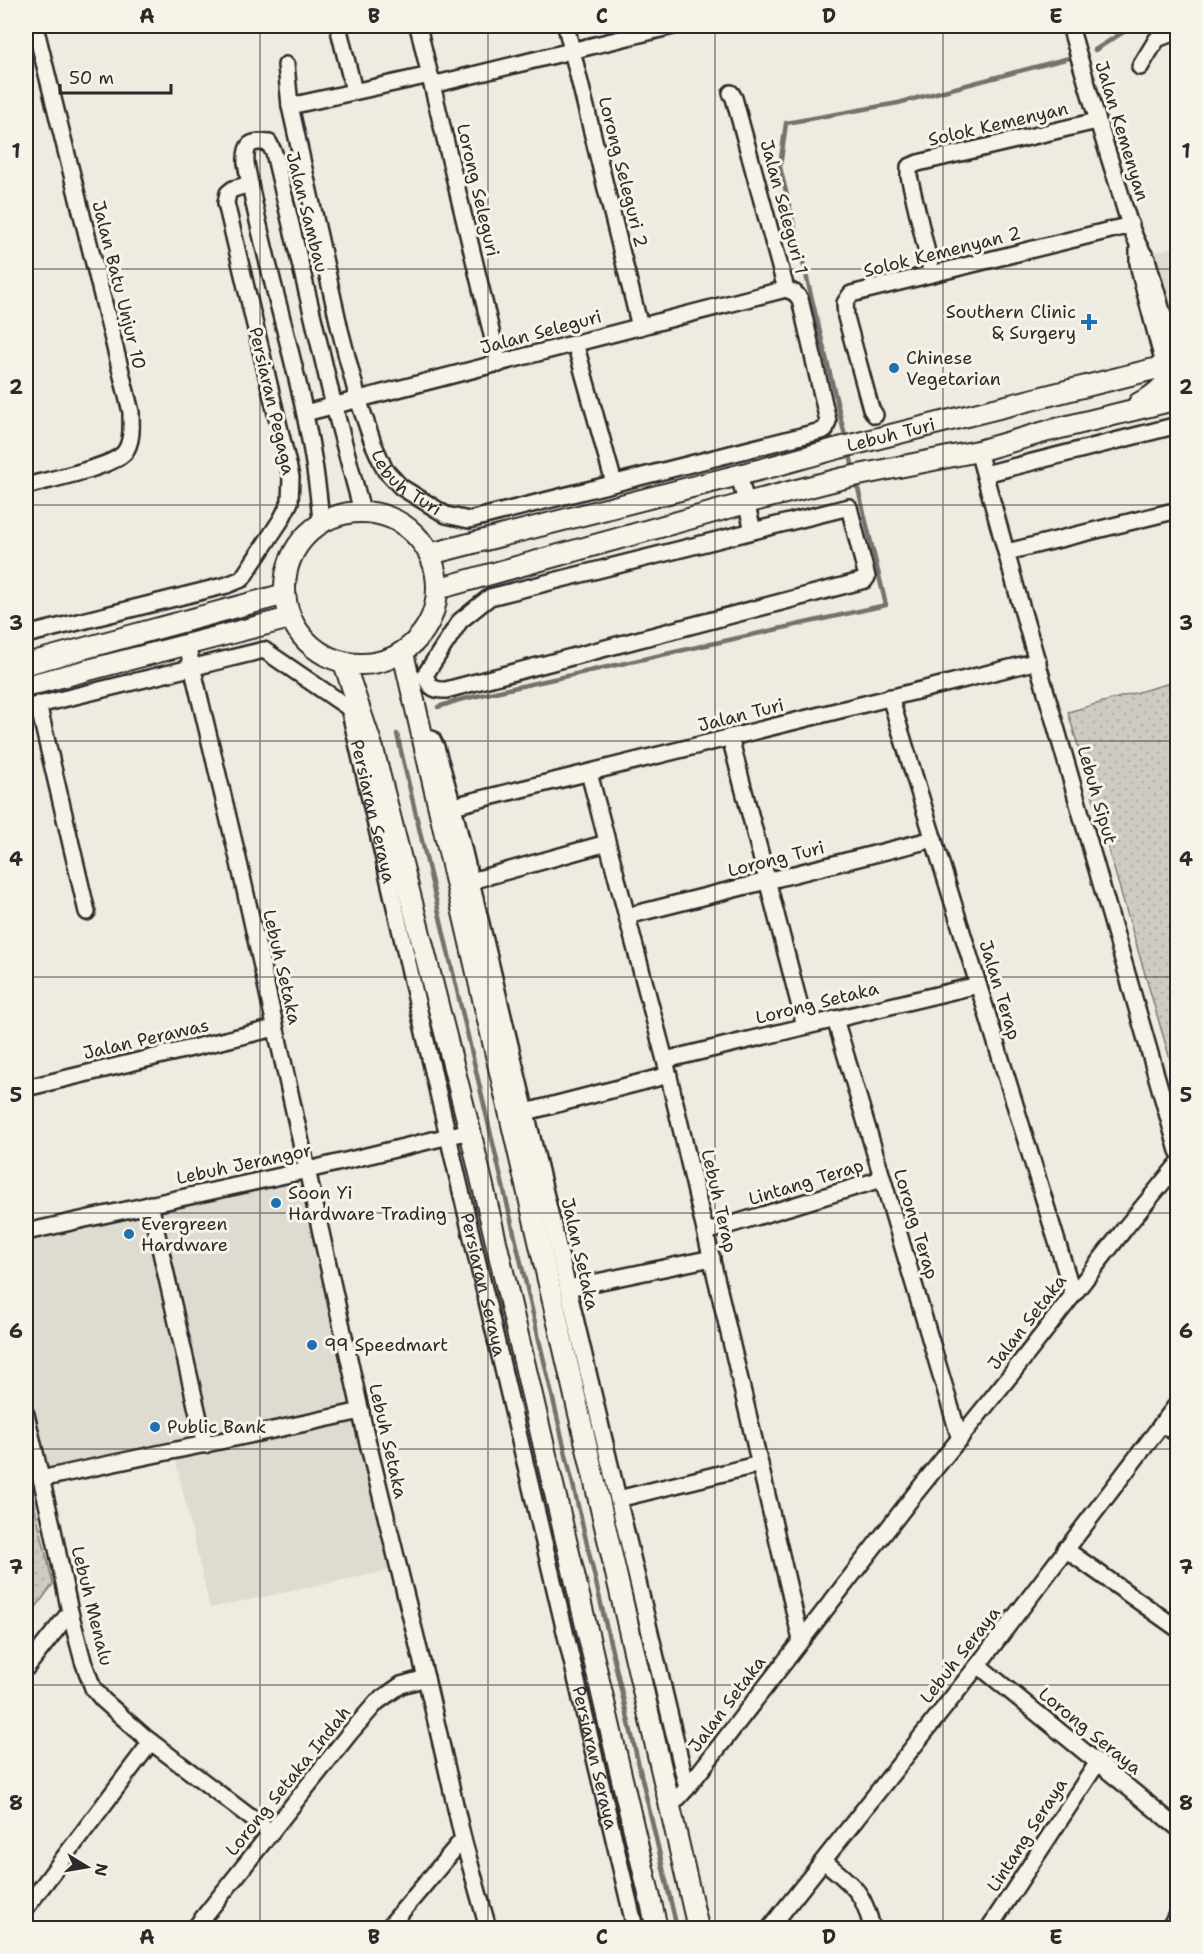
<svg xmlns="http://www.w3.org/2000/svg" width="1203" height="1954" viewBox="0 0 1203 1954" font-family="'Shantell Sans',sans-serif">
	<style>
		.built { fill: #dedbd1 }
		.grass { fill: url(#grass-dots); stroke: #7d7b76; stroke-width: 1.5 }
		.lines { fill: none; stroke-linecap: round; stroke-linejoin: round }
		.stream { stroke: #74726e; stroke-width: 4.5 }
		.minor-casing { stroke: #2b2b2b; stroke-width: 20 }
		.major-casing { stroke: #2b2b2b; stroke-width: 24 }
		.minor { stroke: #f7f3e8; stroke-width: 15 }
		.major { stroke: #f7f3e8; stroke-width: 20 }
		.grid { fill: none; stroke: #2b2b2b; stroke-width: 1.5; stroke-opacity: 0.55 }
		.poi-dot { fill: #1f6fb2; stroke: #f7f3e8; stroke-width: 2 }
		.labels { text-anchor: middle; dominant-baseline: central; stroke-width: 6; stroke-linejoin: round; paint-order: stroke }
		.street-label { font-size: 18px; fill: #2b2b2b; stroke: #f7f3e8 }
		.poi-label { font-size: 18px; fill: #2b2b2b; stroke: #f7f3e8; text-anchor: start }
		.neatline { fill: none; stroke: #2b2b2b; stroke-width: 2 }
		.grid-label { font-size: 20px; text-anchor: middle; font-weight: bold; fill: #2b2b2b }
	</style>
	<defs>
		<pattern id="grass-dots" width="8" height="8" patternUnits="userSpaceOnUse" patternTransform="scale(1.5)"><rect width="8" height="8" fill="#cfcbc2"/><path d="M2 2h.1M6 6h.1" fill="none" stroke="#b2aea7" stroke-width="1.8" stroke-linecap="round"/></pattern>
	</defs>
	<rect width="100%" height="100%" fill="#efebe0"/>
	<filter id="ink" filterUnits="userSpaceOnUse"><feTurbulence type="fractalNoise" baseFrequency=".0167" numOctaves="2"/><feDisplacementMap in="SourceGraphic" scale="12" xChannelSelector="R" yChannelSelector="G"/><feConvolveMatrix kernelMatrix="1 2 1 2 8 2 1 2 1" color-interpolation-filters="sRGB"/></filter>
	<g filter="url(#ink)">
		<path class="built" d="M 1177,246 L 1177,330 L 1173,331 L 1151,254 Z
			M 304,1176 L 391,1570 L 210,1608 L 172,1445 L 45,1473 L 26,1396 L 26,1239 Z"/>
		<path class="grass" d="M 1177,681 L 1178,681 L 1177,1083 L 1068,712 Z
			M 26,1470 L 53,1584 L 26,1621 Z"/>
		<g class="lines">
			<path class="stream" d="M 1095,50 L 1128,29 L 1128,26
				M 846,440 L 780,167 L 786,123 L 898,103 L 1069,58
				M 849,451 L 854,472
				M 438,707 L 459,700 L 886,605 L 856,480
				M 397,734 L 677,1928"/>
			<g class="minor-casing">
				<g id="minor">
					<path d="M 338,26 L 354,91"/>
					<path d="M 418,26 L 499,364"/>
					<path d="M 566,26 L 640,327"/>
					<path d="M 1070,26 C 1085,78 1100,130 1117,182 C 1125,208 1131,237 1147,259 L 1177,363"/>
					<path id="s1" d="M 286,65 L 290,106 L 340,330 L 358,399 L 373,443 L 385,470 L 401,487 L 446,515 L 469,520 L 825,430 L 828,421 L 800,299 L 795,293 L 786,289"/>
					<path d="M 1140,67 L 1157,39 L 1178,31"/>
					<path d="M 432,85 L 673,26"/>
					<path d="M 731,93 L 734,98 L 786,289"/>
					<path d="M 290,106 L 430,75"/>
					<path d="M 1138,247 L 1138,263 L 1141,277 L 1165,368"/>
					<path d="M 932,274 L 909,176 L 909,167 L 918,163 L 1097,121"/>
					<path d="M 575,343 L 614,483"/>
					<path d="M 305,413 L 786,289"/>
					<path d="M 875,415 L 871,409 L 846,317 L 845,303 L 851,294 L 1131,225"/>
					<path d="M 978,451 L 1018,595 L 1178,1151"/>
					<path d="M 985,474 L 1178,425"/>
					<path d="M 739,475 L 753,530"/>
					<path d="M 26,486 C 47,480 110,468 124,453 C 133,442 131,425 131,412 L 35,26"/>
					<path d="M 849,507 L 867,577 L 865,580 L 446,690 C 433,691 429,686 425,675 L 460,621 L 490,597 Z"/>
					<path d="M 321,522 C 312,400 267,284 246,163 C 245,144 250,140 269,143 L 274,153 L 334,406 L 362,511"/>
					<path d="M 1007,552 L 1178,510"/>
					<path d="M 26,635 L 227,585 L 242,579 L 281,520 L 290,502 L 291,477 L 226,203 L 228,193 L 233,189 L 250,184"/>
					<path d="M 187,645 L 239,863 L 365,1431 L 426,1678 L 463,1839 L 488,1928"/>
					<path d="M 890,697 L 1073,1294"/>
					<path d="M 38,704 L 87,912"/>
					<path id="s2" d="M 26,708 L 264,650 L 349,708 L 448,1136 L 635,1928"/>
					<path d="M 422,737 L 432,739 L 436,747 L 453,806 L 687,1788"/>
					<path d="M 730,737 L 805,1026"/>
					<path d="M 589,773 L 665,1060 L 801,1640"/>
					<path d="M 453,806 L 1038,661"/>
					<path d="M 471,881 L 607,843"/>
					<path d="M 627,916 L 934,839"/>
					<path d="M 835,1019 L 960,1439"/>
					<path d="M 665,1060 L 978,985"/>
					<path d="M 26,1088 L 275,1028"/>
					<path d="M 526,1112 L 669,1075"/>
					<path d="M 150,1204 L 205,1445"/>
					<path d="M 26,1232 L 308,1170 L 470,1131"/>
					<path d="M 706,1232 L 882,1179"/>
					<path d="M 568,1288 L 712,1258"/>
					<path d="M 26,1414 L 52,1525 L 70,1612 L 83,1661 L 93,1688 L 103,1700 L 146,1738 L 271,1833"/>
					<path d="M 1162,1423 L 1178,1435"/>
					<path d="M 41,1479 C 147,1455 254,1435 361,1411"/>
					<path d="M 618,1499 L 760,1464"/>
					<path d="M 1065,1549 L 1178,1629"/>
					<path d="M 978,1665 L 1178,1828"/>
					<path d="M 26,1668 L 70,1612"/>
					<path d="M 669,1808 L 687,1788 L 914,1495 L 1013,1372 L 1126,1227 L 1178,1164"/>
					<path d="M 824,1861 C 853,1886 863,1890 872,1928"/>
					<path d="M 26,1908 L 151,1742"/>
					<path d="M 195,1928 L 349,1734 L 377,1702 L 401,1685 L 426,1678"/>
					<path d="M 388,1928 L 463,1839"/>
					<path d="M 770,1928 L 978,1665 L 1178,1403"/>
					<path d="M 989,1928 L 1098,1762"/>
					<path d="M 1169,1928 L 1178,1914"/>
				</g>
			</g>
			<g class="major-casing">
				<g id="major">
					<path d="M 1139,403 C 1160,393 1166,384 1177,363"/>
					<circle cx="361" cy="588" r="76"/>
					<path id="s3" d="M 430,554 L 774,466 L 839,448 L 1178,363"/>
					<path d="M 437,589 L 746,503 L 844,478 L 978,451 L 1048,431 L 1178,399"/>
					<path d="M 403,653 L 698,1928"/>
					<path d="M 344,663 L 373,749 L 470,1131 L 657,1928"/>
					<path d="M 26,664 L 285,594"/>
					<path d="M 26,686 L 290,618"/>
				</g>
			</g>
			<use href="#minor" class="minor"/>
			<use href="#major" class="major"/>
		</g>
	</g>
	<path class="grid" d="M 260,26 L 260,1928M 488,26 L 488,1928M 715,26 L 715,1928M 943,26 L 943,1928M 26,269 L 1178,269M 26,505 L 1178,505M 26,741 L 1178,741M 26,977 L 1178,977M 26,1213 L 1178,1213M 26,1449 L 1178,1449M 26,1685 L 1178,1685"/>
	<g class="poi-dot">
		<path d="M1086 313h6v6h6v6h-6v6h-6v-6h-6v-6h6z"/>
		<circle cx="894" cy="368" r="6"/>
		<circle cx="276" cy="1203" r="6"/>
		<circle cx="129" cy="1234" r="6"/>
		<circle cx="312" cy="1345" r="6"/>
		<circle cx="155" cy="1427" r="6"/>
	</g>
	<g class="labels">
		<g class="street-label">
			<text transform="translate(998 124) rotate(-13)">Solok Kemenyan</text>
			<text transform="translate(1122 131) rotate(73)">Jalan Kemenyan</text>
			<text transform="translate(623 172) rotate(76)">Lorong Seleguri 2</text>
			<text transform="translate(478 190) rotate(77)">Lorong Seleguri</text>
			<text transform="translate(784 207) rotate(75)">Jalan Seleguri 1</text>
			<text transform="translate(307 212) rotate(76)">Jalan Sambau</text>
			<text transform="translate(942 252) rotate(-14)">Solok Kemenyan 2</text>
			<text transform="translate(119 285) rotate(76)">Jalan Batu Unjur 10</text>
			<text transform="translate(541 332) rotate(-15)">Jalan Seleguri</text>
			<text transform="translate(272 401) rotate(77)">Persiaran Pegaga</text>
			<text stroke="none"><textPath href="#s3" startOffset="476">Lebuh Turi</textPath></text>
			<text stroke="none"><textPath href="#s1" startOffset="442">Lebuh Turi</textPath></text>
			<text transform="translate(741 715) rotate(-14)">Jalan Turi</text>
			<text transform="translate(1097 795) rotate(74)">Lebuh Siput</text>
			<text stroke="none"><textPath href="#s2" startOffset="454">Persiaran Seraya</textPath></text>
			<text transform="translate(776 859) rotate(-14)">Lorong Turi</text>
			<text transform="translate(282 967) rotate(77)">Lebuh Setaka</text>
			<text transform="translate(1000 990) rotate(73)">Jalan Terap</text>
			<text transform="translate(817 1003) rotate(-14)">Lorong Setaka</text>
			<text transform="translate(146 1039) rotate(-13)">Jalan Perawas</text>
			<text transform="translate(244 1164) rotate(-12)">Lebuh Jerangor</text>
			<text transform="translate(806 1182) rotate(-17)">Lintang Terap</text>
			<text transform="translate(719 1201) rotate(77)">Lebuh Terap</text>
			<text transform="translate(916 1224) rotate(73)">Lorong Terap</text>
			<text transform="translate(580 1254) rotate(77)">Jalan Setaka</text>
			<text stroke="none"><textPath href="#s2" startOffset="940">Persiaran Seraya</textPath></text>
			<text transform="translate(1027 1322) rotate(-52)">Jalan Setaka</text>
			<text transform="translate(388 1441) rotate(77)">Lebuh Setaka</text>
			<text transform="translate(92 1606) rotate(76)">Lebuh Menalu</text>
			<text transform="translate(960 1655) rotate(-52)">Lebuh Seraya</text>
			<text transform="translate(727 1704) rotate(-53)">Jalan Setaka</text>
			<text transform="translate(1090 1731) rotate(39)">Lorong Seraya</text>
			<text stroke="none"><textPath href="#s2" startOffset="1426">Persiaran Seraya</textPath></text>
			<text transform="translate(288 1781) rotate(-51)">Lorong Setaka Indah</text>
			<text transform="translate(1027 1835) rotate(-57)">Lintang Seraya</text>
		</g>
		<g class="poi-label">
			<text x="1076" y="312" text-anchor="end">Southern Clinic<tspan x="1076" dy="21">&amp; Surgery</tspan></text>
			<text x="906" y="358">Chinese<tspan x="906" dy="21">Vegetarian</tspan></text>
			<text x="288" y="1193">Soon Yi<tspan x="288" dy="21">Hardware Trading</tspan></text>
			<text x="141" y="1224">Evergreen<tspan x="141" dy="21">Hardware</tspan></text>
			<text x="324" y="1345">99 Speedmart</text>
			<text x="167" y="1427">Public Bank</text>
		</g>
	</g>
	<rect width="1203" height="1954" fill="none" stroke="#f7f3e8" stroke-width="66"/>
	<g transform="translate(87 1867) rotate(101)" stroke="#f7f3e8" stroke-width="4.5" paint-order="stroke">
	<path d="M0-4.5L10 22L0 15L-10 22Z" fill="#2b2b2b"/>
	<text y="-9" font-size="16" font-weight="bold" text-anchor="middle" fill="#2b2b2b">N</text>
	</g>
	<path d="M60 84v9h111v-9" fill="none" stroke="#2b2b2b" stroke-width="3"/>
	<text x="69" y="84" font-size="18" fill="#2b2b2b" stroke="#f7f3e8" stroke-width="4.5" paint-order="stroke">50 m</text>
	<rect x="33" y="33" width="1137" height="1888" class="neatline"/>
	<g class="grid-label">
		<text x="147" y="23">A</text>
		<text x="374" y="23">B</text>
		<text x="602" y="23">C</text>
		<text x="829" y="23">D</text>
		<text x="1056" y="23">E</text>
		<text x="16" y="158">1</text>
		<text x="1186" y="158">1</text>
		<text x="16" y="394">2</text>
		<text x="1186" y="394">2</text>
		<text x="16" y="630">3</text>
		<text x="1186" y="630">3</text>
		<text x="16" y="866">4</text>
		<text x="1186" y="866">4</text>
		<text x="16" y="1102">5</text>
		<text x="1186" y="1102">5</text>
		<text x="16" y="1338">6</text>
		<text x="1186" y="1338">6</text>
		<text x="16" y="1574">7</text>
		<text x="1186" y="1574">7</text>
		<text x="16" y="1810">8</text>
		<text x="1186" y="1810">8</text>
		<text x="147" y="1944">A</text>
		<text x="374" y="1944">B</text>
		<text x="602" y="1944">C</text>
		<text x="829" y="1944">D</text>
		<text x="1056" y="1944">E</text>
	</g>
</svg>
